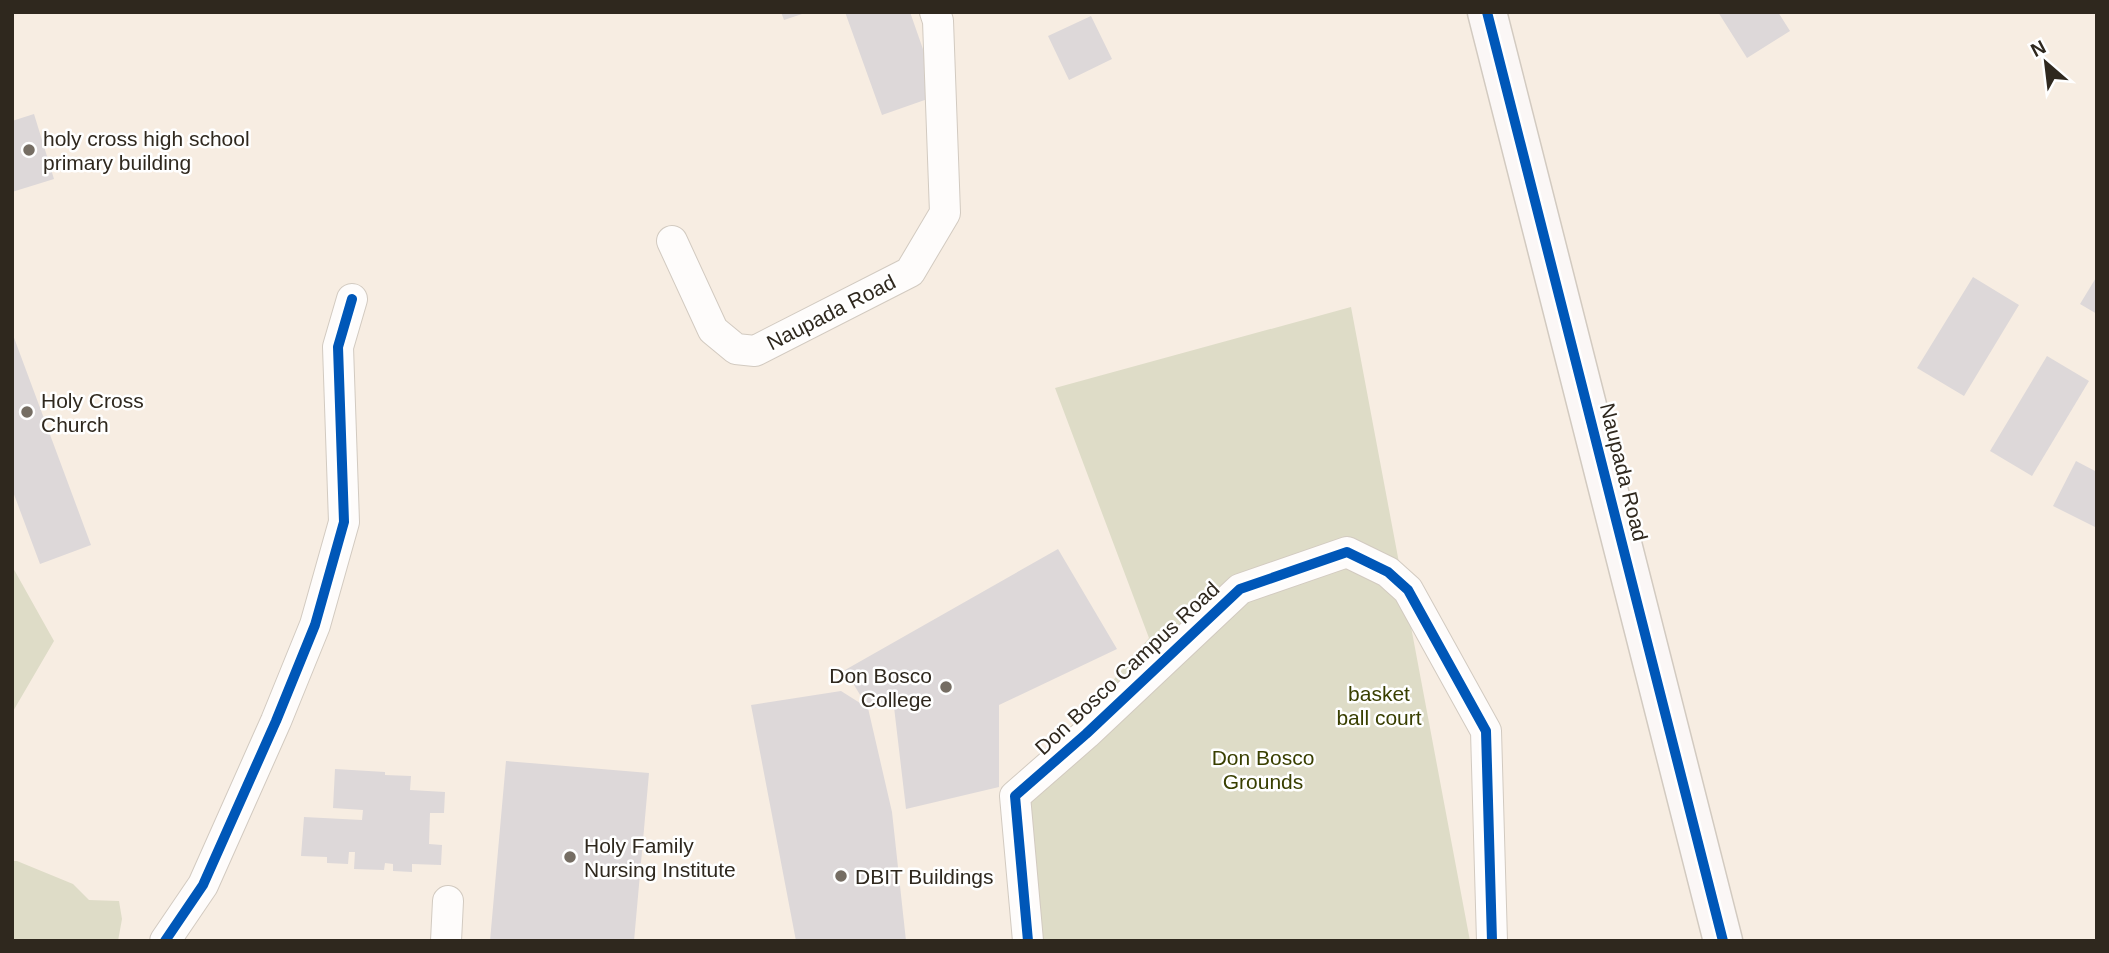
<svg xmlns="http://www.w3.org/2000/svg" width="2109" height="953" viewBox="0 0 2109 953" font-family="Helvetica,sans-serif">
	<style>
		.green { fill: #dedcc7 }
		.building { fill: #ddd8d9 }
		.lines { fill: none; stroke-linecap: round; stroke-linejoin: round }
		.street-casing { stroke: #d2cac0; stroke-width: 32 }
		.secondary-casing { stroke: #d2cac0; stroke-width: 41 }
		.street { stroke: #fefcfb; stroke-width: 30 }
		.secondary { stroke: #fbf7f6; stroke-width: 38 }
		.cycleway-casing { stroke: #fff; stroke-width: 15 }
		.cycleway { stroke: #0057b8; stroke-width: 10 }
		.poi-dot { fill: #756d63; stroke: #fff; stroke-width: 2.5 }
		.labels { text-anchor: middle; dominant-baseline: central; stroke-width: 5; stroke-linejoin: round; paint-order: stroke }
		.poi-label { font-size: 21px; fill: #2f281e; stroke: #fff; text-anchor: start }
		.street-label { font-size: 21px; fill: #2f281e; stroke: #fff }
		.park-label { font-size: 21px; fill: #393f00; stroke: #fff }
	</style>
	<rect width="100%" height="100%" fill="#f7ede2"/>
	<path class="green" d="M 1351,307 L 1470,941 L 1028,941 L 1015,796 L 1149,638 L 1055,388 Z
		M 12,566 L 54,641 L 12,713 Z
		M 12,861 L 17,861 L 73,884 L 89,900 L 119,901 L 122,919 L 118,941 L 12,941 Z"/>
	<path class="building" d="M 781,12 L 804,12 L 805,13 L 784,20 Z
		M 845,12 L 910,12 L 939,95 L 882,115 Z
		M 1718,12 L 1778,12 L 1790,31 L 1747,58 Z
		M 1091,16 L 1112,59 L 1069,80 L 1048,36 Z
		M 34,114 L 54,179 L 12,192 L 12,121 Z
		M 2097,276 L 2097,314 L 2080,304 Z
		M 1973,277 L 2019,305 L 1964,396 L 1917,368 Z
		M 13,335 L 91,545 L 40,564 L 12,489 Z
		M 2047,356 L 2089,381 L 2032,476 L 1990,451 Z
		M 2076,461 L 2097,472 L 2097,528 L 2053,506 Z
		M 1058,549 L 1117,649 L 999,705 L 999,787 L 906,809 L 894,707 L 868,708 L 845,670 Z
		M 841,691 L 868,708 L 892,812 L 906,941 L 796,941 L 751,705 Z
		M 506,761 L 649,773 L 634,941 L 490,941 Z
		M 335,769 L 385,772 L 385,775 L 411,776 L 410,790 L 445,792 L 444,813 L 430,813 L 429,844 L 442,845 L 441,865 L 412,864 L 412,872 L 393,871 L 393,864 L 385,863 L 384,870 L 354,869 L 355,852 L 349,852 L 348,864 L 327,863 L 327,857 L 301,856 L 304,817 L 362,820 L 363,810 L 333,808 Z"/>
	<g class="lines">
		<g class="street-casing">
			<path id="street" d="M 672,241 L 713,330 L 736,349 L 755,351 L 910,272 L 945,213 L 938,21 L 935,12
				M 165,941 L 203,885 L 276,721 L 315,625 L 344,522 L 338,347 L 352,299
				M 446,941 L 448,901
				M 1028,941 L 1015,796 L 1086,734 L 1240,589 L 1347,552 L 1388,572 L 1408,590 L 1486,731 L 1492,941"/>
		</g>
		<g class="secondary-casing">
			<path id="secondary" d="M 1487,12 L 1723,941"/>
		</g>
		<use href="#street" class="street"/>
		<use href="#secondary" class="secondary"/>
		<g class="cycleway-casing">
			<path id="cycleway" d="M 1487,12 L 1723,941
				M 165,941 L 203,885 L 276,721 L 315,625 L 344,522 L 338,347 L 352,299
				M 1028,941 L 1015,796 L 1086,734 L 1240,589 L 1347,552 L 1388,572 L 1408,590 L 1486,731 L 1492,941"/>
		</g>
		<use href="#cycleway" class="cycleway"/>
	</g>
	<g class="poi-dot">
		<circle cx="29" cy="150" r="7"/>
		<circle cx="27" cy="412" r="7"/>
		<circle cx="946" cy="687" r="7"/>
		<circle cx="570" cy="857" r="7"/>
		<circle cx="841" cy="876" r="7"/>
	</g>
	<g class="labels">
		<g class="poi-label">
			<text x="43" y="138">holy cross high school<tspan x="43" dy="24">primary building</tspan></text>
			<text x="41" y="400">Holy Cross<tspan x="41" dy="24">Church</tspan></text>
			<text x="932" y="675" text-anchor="end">Don Bosco<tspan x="932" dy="24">College</tspan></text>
			<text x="584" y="845">Holy Family<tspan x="584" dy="24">Nursing Institute</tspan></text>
			<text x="855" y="876">DBIT Buildings</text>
		</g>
		<g class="street-label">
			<text transform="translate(831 312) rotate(-27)">Naupada Road</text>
			<text transform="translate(1624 472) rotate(76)">Naupada Road</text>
			<text transform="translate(1127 668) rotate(-43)">Don Bosco Campus Road</text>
		</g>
		<g class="park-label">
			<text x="1379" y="693">basket<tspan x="1379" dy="24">ball court</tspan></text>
			<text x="1263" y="757">Don Bosco<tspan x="1263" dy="24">Grounds</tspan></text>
		</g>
	</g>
	<rect width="2109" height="953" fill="none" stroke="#2f281e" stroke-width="28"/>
	<g transform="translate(2046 63) rotate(332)" stroke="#ffffff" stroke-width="5" paint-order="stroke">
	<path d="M0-5L12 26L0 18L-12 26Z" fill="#2f281e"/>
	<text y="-10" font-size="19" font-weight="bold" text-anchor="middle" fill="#2f281e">N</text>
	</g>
</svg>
